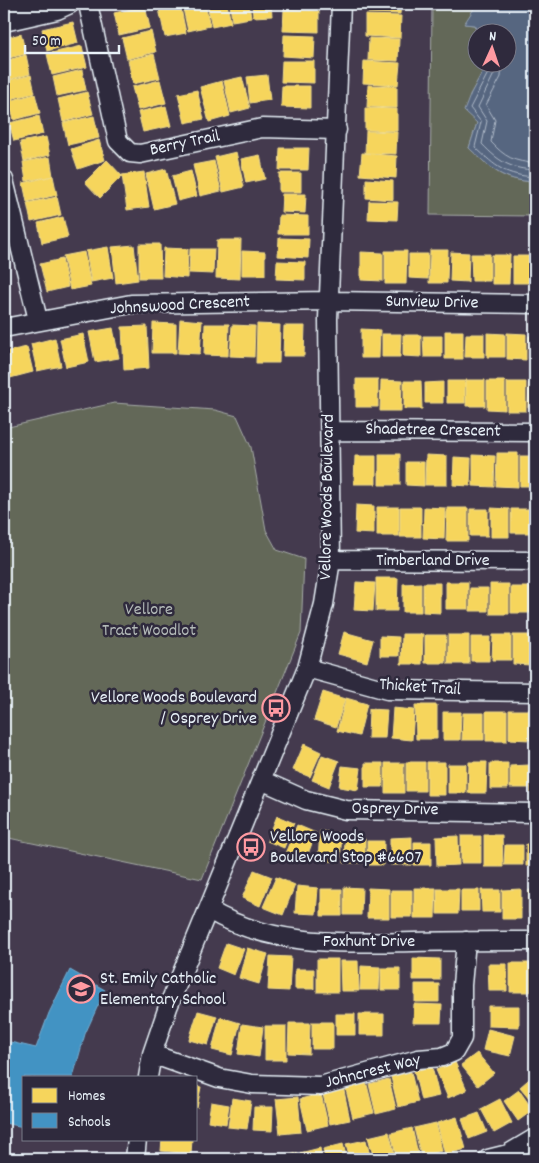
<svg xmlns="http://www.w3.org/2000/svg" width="539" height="1163" viewBox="0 0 539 1163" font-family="Dekko,sans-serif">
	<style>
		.green { fill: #646759; stroke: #a6aca8 }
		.water { fill: #566680; stroke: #909eb0 }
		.homes { fill: #f6d55c; stroke: #f2dd8b }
		.schools { fill: #4393c3; stroke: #74afd3 }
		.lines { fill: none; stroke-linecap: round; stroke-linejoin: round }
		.shore { stroke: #aeb9c8; stroke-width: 1 }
		.minor-casing { stroke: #e8f1f8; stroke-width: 21 }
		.minor { stroke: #2f2a3d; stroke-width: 18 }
		.labels { text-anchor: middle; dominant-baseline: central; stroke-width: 5; stroke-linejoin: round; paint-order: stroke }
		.street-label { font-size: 18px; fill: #e8f1f8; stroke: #2f2a3d }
		.park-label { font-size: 18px; fill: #b3bab8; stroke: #2f2a3d }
		.poi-label { font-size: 18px; fill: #e8f1f8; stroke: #2f2a3d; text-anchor: start }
	</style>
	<rect width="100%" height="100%" fill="#443a4e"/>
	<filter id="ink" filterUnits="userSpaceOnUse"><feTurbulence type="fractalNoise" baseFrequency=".02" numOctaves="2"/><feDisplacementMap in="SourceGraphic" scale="10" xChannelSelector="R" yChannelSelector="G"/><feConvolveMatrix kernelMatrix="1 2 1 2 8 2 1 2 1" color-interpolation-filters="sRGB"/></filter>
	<g filter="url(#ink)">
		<path class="green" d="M 432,4 L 477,4 L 465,24 L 474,25 C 478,32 479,39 472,47 L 476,55 L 476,62 L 481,63 L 484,69 L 471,93 L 477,123 L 469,148 C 493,170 501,180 535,182 L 535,216 L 430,215 Z
			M 114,403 L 215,410 L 237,416 L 251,447 L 266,530 L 277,550 L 304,559 L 301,633 L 202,879 L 4,837 L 4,428 Z"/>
		<path class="water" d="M 477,4 L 535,4 L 535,182 C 501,180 493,170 469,148 L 477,123 L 464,111 L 471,93 L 484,69 L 481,63 L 506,62 L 506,32 L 478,32 L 474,25 L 464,24 Z"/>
		<path class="homes" d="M 158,4 L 180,4 L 186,33 L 165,37 Z
			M 182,4 L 205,4 L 210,26 L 188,31 Z
			M 207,4 L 227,4 L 231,23 L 212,27 Z
			M 230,4 L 249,4 L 251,18 L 232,21 Z
			M 252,4 L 271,4 L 272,16 L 253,17 Z
			M 284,4 L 313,4 L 313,7 L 284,6 Z
			M 369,4 L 401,4 L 400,14 L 368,13 Z
			M 145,6 L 150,28 L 119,35 L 114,13 Z
			M 284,9 L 319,11 L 319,32 L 283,31 Z
			M 365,15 L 401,16 L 400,38 L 365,36 Z
			M 73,22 L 78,43 L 47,51 L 42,29 Z
			M 151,31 L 156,52 L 127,59 L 122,38 Z
			M 21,34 L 26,54 L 4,59 L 4,38 Z
			M 284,35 L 315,36 L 314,58 L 283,56 Z
			M 369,38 L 399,39 L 398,61 L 368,60 Z
			M 82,46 L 87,67 L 52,75 L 47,54 Z
			M 154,54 L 160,78 L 133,84 L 128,60 Z
			M 26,55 L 30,74 L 4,81 L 4,61 Z
			M 282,61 L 314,61 L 314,83 L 281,82 Z
			M 364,61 L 400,63 L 398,85 L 363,83 Z
			M 82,70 L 86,90 L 57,96 L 53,77 Z
			M 31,75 L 35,93 L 10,99 L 6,81 Z
			M 267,75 L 270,100 L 250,103 L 247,77 Z
			M 242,77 L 250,108 L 231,113 L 224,81 Z
			M 160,80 L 166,103 L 138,110 L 132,87 Z
			M 222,81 L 230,116 L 209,122 L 200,87 Z
			M 368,85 L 397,86 L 397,108 L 367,107 Z
			M 282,86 L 310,86 L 310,108 L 281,107 Z
			M 197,90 L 204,119 L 185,123 L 178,94 Z
			M 87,92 L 93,114 L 63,122 L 58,99 Z
			M 35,94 L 40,113 L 14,120 L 9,101 Z
			M 166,106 L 171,126 L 143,132 L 138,112 Z
			M 365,108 L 397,109 L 397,131 L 365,130 Z
			M 39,116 L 43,134 L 14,141 L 9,123 Z
			M 94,116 L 99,138 L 68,145 L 63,123 Z
			M 366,131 L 397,132 L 396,154 L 365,153 Z
			M 46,137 L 50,155 L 24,161 L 20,142 Z
			M 99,140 L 105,160 L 78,169 L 71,149 Z
			M 280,148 L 309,148 L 308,170 L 279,170 Z
			M 236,152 L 244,187 L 223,192 L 215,157 Z
			M 362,153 L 397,156 L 396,178 L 360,175 Z
			M 260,155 L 265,179 L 246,183 L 241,159 Z
			M 50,157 L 53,176 L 26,181 L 23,162 Z
			M 107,160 L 122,176 L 100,198 L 85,182 Z
			M 214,161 L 221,191 L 200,196 L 193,165 Z
			M 166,169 L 175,204 L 154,209 L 146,174 Z
			M 191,171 L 197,196 L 178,201 L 172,176 Z
			M 144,172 L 149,207 L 127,210 L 122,175 Z
			M 279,173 L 301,173 L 301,192 L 279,192 Z
			M 53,176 L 57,195 L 27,202 L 23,183 Z
			M 366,179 L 393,181 L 393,200 L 366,198 Z
			M 282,194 L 306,194 L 305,213 L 281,212 Z
			M 57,197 L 61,215 L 31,222 L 27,203 Z
			M 369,201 L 398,202 L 397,220 L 368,219 Z
			M 279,215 L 308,216 L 308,234 L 278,234 Z
			M 63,217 L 68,237 L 42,243 L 38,223 Z
			M 279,238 L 309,239 L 308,258 L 278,256 Z
			M 217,240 L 241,240 L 240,279 L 216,278 Z
			M 139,244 L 160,244 L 161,278 L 139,278 Z
			M 134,245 L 138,280 L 116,283 L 112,247 Z
			M 108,247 L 113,278 L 91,282 L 86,251 Z
			M 164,248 L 188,249 L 187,278 L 163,276 Z
			M 190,249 L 214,249 L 213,274 L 189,273 Z
			M 430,250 L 448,250 L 447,283 L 429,283 Z
			M 242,251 L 265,252 L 265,275 L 242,275 Z
			M 385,251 L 407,251 L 406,284 L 385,284 Z
			M 84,252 L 91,286 L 70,290 L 63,256 Z
			M 361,252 L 383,253 L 383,281 L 361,280 Z
			M 451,252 L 469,253 L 468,282 L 450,281 Z
			M 409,254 L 428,254 L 428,279 L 409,278 Z
			M 471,254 L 490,254 L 490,281 L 472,281 Z
			M 492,255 L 510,255 L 509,284 L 492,284 Z
			M 533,255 L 535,255 L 535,280 L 533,280 Z
			M 513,256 L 531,256 L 531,283 L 513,283 Z
			M 62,259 L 68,287 L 47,292 L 40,264 Z
			M 277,261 L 305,262 L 305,280 L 276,279 Z
			M 4,277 L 9,300 L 4,301 Z
			M 180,319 L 202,321 L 200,354 L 178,353 Z
			M 153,323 L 176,324 L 176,353 L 152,353 Z
			M 205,324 L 229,324 L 228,356 L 204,355 Z
			M 257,324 L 280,325 L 279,363 L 256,363 Z
			M 232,325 L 255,326 L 254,357 L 230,356 Z
			M 147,326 L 149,368 L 124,370 L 122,327 Z
			M 284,326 L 305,326 L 304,356 L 283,356 Z
			M 113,328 L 119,358 L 95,362 L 89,332 Z
			M 361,329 L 380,330 L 379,358 L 361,358 Z
			M 445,331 L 463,331 L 463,359 L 445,359 Z
			M 487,333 L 505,334 L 505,357 L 487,357 Z
			M 507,333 L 526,334 L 526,360 L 507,359 Z
			M 83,334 L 89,362 L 66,367 L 60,339 Z
			M 382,334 L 401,334 L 400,357 L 382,357 Z
			M 466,334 L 484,334 L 484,357 L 465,357 Z
			M 403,335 L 421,335 L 421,357 L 403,356 Z
			M 423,336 L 442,336 L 442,357 L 424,357 Z
			M 529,336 L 535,336 L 535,359 L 529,359 Z
			M 55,338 L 61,366 L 37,371 L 31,344 Z
			M 27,347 L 33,372 L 10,378 L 4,352 Z
			M 356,379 L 378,379 L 378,407 L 356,407 Z
			M 381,380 L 402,381 L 401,411 L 380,411 Z
			M 466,380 L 485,380 L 485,406 L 466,406 Z
			M 404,381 L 421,381 L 422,409 L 404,409 Z
			M 447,381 L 465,381 L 465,403 L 447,403 Z
			M 487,381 L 505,381 L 505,410 L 487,409 Z
			M 443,382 L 443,403 L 425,403 L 425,383 Z
			M 507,382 L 526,382 L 526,411 L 507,411 Z
			M 529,383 L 535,383 L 535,407 L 528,407 Z
			M 497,453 L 518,453 L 518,487 L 496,486 Z
			M 379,454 L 400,454 L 400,485 L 379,485 Z
			M 426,455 L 447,456 L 447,485 L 425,485 Z
			M 473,455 L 495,456 L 494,487 L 473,486 Z
			M 355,456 L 376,456 L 376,484 L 354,484 Z
			M 520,456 L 535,456 L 535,486 L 520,486 Z
			M 454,457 L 471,458 L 470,486 L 453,485 Z
			M 406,462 L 424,462 L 424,486 L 406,485 Z
			M 356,505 L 374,506 L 374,534 L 355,533 Z
			M 377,507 L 399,507 L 399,536 L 377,536 Z
			M 400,507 L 421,507 L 421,537 L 400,537 Z
			M 424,507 L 445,508 L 444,539 L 423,538 Z
			M 447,508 L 468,508 L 468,541 L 446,541 Z
			M 491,508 L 509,509 L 509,537 L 491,537 Z
			M 470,509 L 488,509 L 488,536 L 470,536 Z
			M 511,509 L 529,509 L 530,533 L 511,533 Z
			M 532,510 L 535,510 L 535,531 L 532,531 Z
			M 376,578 L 398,578 L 397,611 L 376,611 Z
			M 356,582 L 375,583 L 373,611 L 354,610 Z
			M 446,582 L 468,582 L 468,609 L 446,609 Z
			M 421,583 L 421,612 L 403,612 L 403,584 Z
			M 423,583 L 440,583 L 440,613 L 423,612 Z
			M 490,584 L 509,584 L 509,614 L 490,614 Z
			M 532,585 L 535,585 L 535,614 L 532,614 Z
			M 511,587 L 530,587 L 530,613 L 511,613 Z
			M 470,588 L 488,588 L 488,611 L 470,611 Z
			M 344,632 L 373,640 L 367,662 L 338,654 Z
			M 402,634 L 423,634 L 422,664 L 401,664 Z
			M 425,635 L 446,635 L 446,663 L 425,663 Z
			M 448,635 L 469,635 L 469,664 L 448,664 Z
			M 493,635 L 511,635 L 511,660 L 492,660 Z
			M 513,635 L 532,635 L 531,665 L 513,664 Z
			M 380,636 L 399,637 L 399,656 L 380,656 Z
			M 471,637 L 490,637 L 489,661 L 471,661 Z
			M 534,637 L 535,637 L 535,661 L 534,660 Z
			M 323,692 L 345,699 L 336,727 L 314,720 Z
			M 346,698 L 367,704 L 359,736 L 337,731 Z
			M 415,705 L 437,705 L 437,739 L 416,739 Z
			M 532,707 L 535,707 L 535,739 L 533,739 Z
			M 393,708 L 414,710 L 412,740 L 391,738 Z
			M 369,709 L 387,710 L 385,738 L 368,738 Z
			M 509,710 L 530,710 L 530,740 L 509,739 Z
			M 486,711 L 507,711 L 507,741 L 486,741 Z
			M 443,712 L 461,712 L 460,740 L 443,740 Z
			M 463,713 L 484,713 L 484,740 L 462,740 Z
			M 304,744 L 321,752 L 310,777 L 293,770 Z
			M 322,755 L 339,761 L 329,787 L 312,780 Z
			M 406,762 L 425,762 L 425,791 L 406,791 Z
			M 427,762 L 445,762 L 445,795 L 427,795 Z
			M 469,762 L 487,762 L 486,793 L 468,793 Z
			M 365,763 L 383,763 L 383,787 L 365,787 Z
			M 385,763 L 404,763 L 404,793 L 385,793 Z
			M 490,763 L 508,763 L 508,789 L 490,789 Z
			M 531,763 L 535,763 L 535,793 L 531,793 Z
			M 448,764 L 466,764 L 466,793 L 448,793 Z
			M 529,765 L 529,788 L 510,788 L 510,766 Z
			M 342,766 L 361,768 L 358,790 L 339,787 Z
			M 277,816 L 294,823 L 284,848 L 267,841 Z
			M 297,825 L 316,833 L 306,859 L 286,851 Z
			M 320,831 L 342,833 L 340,862 L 318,860 Z
			M 484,835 L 502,835 L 503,867 L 484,867 Z
			M 458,836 L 459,865 L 437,866 L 436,837 Z
			M 461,836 L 481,836 L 481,863 L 461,863 Z
			M 412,837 L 412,865 L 390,865 L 390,838 Z
			M 345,839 L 365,839 L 365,863 L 344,863 Z
			M 367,841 L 384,841 L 384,865 L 367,865 Z
			M 414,842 L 431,842 L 431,865 L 414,865 Z
			M 526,844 L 535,844 L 535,866 L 526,866 Z
			M 505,845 L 523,845 L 523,865 L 504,865 Z
			M 254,870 L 272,877 L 260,906 L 242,898 Z
			M 276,877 L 295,885 L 283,915 L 263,907 Z
			M 297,886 L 318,888 L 316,914 L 295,913 Z
			M 344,887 L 362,888 L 361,915 L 344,915 Z
			M 368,888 L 389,889 L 389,918 L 367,918 Z
			M 414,888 L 436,888 L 435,918 L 414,918 Z
			M 321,889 L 342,889 L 342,916 L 321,916 Z
			M 437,889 L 459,889 L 458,914 L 437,914 Z
			M 521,889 L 521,919 L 502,919 L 502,890 Z
			M 391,890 L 412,890 L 412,917 L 391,917 Z
			M 461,890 L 479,890 L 479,911 L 461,911 Z
			M 481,890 L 500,890 L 500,912 L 482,912 Z
			M 529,890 L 535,890 L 535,914 L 529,914 Z
			M 226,943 L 244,949 L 234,975 L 217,968 Z
			M 247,948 L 268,954 L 259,984 L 239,978 Z
			M 270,956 L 291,957 L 289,991 L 268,990 Z
			M 413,958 L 440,959 L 440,980 L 413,980 Z
			M 317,959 L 338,959 L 338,992 L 317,992 Z
			M 340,961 L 358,961 L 359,991 L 341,991 Z
			M 533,961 L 535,961 L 535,991 L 533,991 Z
			M 510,963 L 530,963 L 530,992 L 510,992 Z
			M 488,964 L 507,964 L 507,991 L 489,991 Z
			M 361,966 L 380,967 L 379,990 L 360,990 Z
			M 381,968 L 400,968 L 400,990 L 381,990 Z
			M 295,969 L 314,969 L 314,989 L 295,989 Z
			M 415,984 L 439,984 L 439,1002 L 415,1002 Z
			M 414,1004 L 442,1005 L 441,1023 L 413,1023 Z
			M 488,1006 L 519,1006 L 519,1027 L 488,1026 Z
			M 198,1011 L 217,1016 L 208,1045 L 189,1040 Z
			M 336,1014 L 355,1014 L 355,1035 L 336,1035 Z
			M 359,1014 L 384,1014 L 384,1035 L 359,1035 Z
			M 220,1017 L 240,1023 L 232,1055 L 212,1050 Z
			M 312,1022 L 333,1022 L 333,1049 L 312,1049 Z
			M 289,1023 L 310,1023 L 309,1054 L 288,1053 Z
			M 242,1024 L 263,1027 L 259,1057 L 238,1054 Z
			M 265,1026 L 286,1026 L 286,1060 L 265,1060 Z
			M 488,1029 L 515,1036 L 510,1056 L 483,1050 Z
			M 477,1053 L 494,1073 L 478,1086 L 461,1065 Z
			M 455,1062 L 467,1090 L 448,1098 L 436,1070 Z
			M 432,1067 L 439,1096 L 421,1100 L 414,1071 Z
			M 411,1072 L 418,1102 L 398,1107 L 391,1077 Z
			M 534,1075 L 535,1077 L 535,1105 L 520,1087 Z
			M 389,1079 L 396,1109 L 376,1114 L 369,1084 Z
			M 366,1081 L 374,1113 L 353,1118 L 345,1086 Z
			M 196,1086 L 201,1087 L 197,1108 L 196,1107 Z
			M 343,1086 L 350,1120 L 330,1124 L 322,1090 Z
			M 519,1090 L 533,1110 L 518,1121 L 504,1101 Z
			M 321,1094 L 328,1125 L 307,1130 L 300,1099 Z
			M 298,1097 L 301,1132 L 280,1134 L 276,1099 Z
			M 232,1098 L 251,1101 L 247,1129 L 228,1127 Z
			M 500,1099 L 512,1123 L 494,1133 L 481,1109 Z
			M 211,1102 L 229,1105 L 226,1124 L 208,1121 Z
			M 254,1107 L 273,1107 L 272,1131 L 253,1130 Z
			M 479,1113 L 487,1132 L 469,1139 L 462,1119 Z
			M 457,1117 L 466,1149 L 445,1155 L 437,1123 Z
			M 436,1123 L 442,1151 L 421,1156 L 414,1128 Z
			M 412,1128 L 419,1158 L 397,1159 L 391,1133 Z
			M 389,1132 L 396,1159 L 374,1159 L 368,1137 Z
			M 162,1139 L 192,1139 L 191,1154 L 161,1151 Z
			M 366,1140 L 371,1159 L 350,1159 L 346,1144 Z
			M 343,1144 L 347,1159 L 325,1159 L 323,1149 Z
			M 320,1148 L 322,1159 L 301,1159 L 300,1153 Z
			M 298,1153 L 300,1159 L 277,1159 L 277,1158 Z
			M 165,1155 L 189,1158 L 189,1159 L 165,1159 Z"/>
		<path class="schools" d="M 70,970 L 105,990 L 85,1034 L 73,1077 L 24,1077 L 24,1127 L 4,1123 L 4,1073 L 10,1042 L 36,1048 L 49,1013 Z"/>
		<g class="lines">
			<path class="shore" d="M 486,62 L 489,71 L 470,108 L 481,122 L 475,147 C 497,168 505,175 535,177
				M 494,62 L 494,74 L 478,107 L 487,121 L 482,144 C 499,162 511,169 535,170
				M 502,62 L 501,77 L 486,105 L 495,120 L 491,142 C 505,157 514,162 535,163"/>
			<g class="minor-casing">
				<path id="minor" d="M 88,4 L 118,141 L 130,153 L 140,154 L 262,128 L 337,130
					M 4,8 L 21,4
					M 4,22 L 57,10 L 70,4
					M 4,180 L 38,320
					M 4,328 L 131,304 L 329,301 L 535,304
					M 330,431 L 535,432
					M 331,560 L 535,561
					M 307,668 L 387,690 L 535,692
					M 261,780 L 306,800 L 346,810 L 535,813
					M 209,910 C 270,947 344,943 413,942 C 454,941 495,941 535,941
					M 152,1054 L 219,1078 L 252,1084 L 320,1086 L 418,1059 L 442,1057 L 454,1052 L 462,1038 L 462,985 L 466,941
					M 148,1077 L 152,1054 L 168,1007 L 307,668 L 324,604 L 331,560 L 328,319 L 341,4
					M 135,1159 L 137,1139
					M 488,1159 L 508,1154 L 535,1138"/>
			</g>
			<use href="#minor" class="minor"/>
		</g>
	</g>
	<defs>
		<g id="bus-ring" transform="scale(1.4375)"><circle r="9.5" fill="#2f2a3d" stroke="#ff9aa2" stroke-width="1.5"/><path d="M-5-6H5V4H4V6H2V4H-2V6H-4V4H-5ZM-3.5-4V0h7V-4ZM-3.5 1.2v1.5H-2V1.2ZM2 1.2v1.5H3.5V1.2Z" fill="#ff9aa2"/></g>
		<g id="school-ring" transform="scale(1.4375)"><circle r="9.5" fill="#2f2a3d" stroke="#ff9aa2" stroke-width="1.5"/><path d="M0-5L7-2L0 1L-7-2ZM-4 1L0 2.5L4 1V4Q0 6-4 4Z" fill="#ff9aa2"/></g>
	</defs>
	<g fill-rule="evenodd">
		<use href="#bus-ring" x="276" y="708"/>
		<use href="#bus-ring" x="251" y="847"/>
		<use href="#school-ring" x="81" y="989"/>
	</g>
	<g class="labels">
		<g class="street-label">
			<text transform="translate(185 144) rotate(-12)">Berry Trail</text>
			<text transform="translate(432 303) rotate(1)">Sunview Drive</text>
			<text transform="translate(180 306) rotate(-3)">Johnswood Crescent</text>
			<text transform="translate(433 431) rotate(1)">Shadetree Crescent</text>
			<text transform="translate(328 497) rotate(-89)">Vellore Woods Boulevard</text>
			<text x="433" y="561">Timberland Drive</text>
			<text transform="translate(420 688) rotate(4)">Thicket Trail</text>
			<text transform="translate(395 810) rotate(1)">Osprey Drive</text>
			<text x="369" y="942">Foxhunt Drive</text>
			<text transform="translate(373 1072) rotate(-14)">Johncrest Way</text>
		</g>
		<g class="park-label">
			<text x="149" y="610">Vellore<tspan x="149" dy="21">Tract Woodlot</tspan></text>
		</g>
		<g class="poi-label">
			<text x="257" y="698" text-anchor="end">Vellore Woods Boulevard<tspan x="257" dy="21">/ Osprey Drive</tspan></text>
			<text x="270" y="837">Vellore Woods<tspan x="270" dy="21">Boulevard Stop #6607</tspan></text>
			<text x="100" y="979">St. Emily Catholic<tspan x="100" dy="21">Elementary School</tspan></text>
		</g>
	</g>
	<rect width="539" height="1163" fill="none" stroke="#2f2a3d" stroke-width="20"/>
	<rect x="10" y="10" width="519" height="1143" fill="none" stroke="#e8f1f8" stroke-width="2" filter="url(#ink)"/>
	<rect x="22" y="1076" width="175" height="65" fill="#2f2a3d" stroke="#797a88"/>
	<rect x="32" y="1088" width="25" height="15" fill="#f6d55c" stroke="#797a88"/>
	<text x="68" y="1100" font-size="15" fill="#e8f1f8">Homes</text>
	<rect x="32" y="1113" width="25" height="15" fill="#4393c3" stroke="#797a88"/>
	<text x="68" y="1126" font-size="15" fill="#e8f1f8">Schools</text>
	<g transform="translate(492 48) rotate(3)"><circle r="24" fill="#2f2a3d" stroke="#797a88"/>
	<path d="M0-4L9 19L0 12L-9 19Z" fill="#ff9aa2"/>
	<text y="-8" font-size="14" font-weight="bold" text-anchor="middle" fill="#e8f1f8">N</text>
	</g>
	<path d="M25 45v8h94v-8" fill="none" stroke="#e8f1f8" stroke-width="2.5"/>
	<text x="32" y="45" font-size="15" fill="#e8f1f8" stroke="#2f2a3d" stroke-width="4" paint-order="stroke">50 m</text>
</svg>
